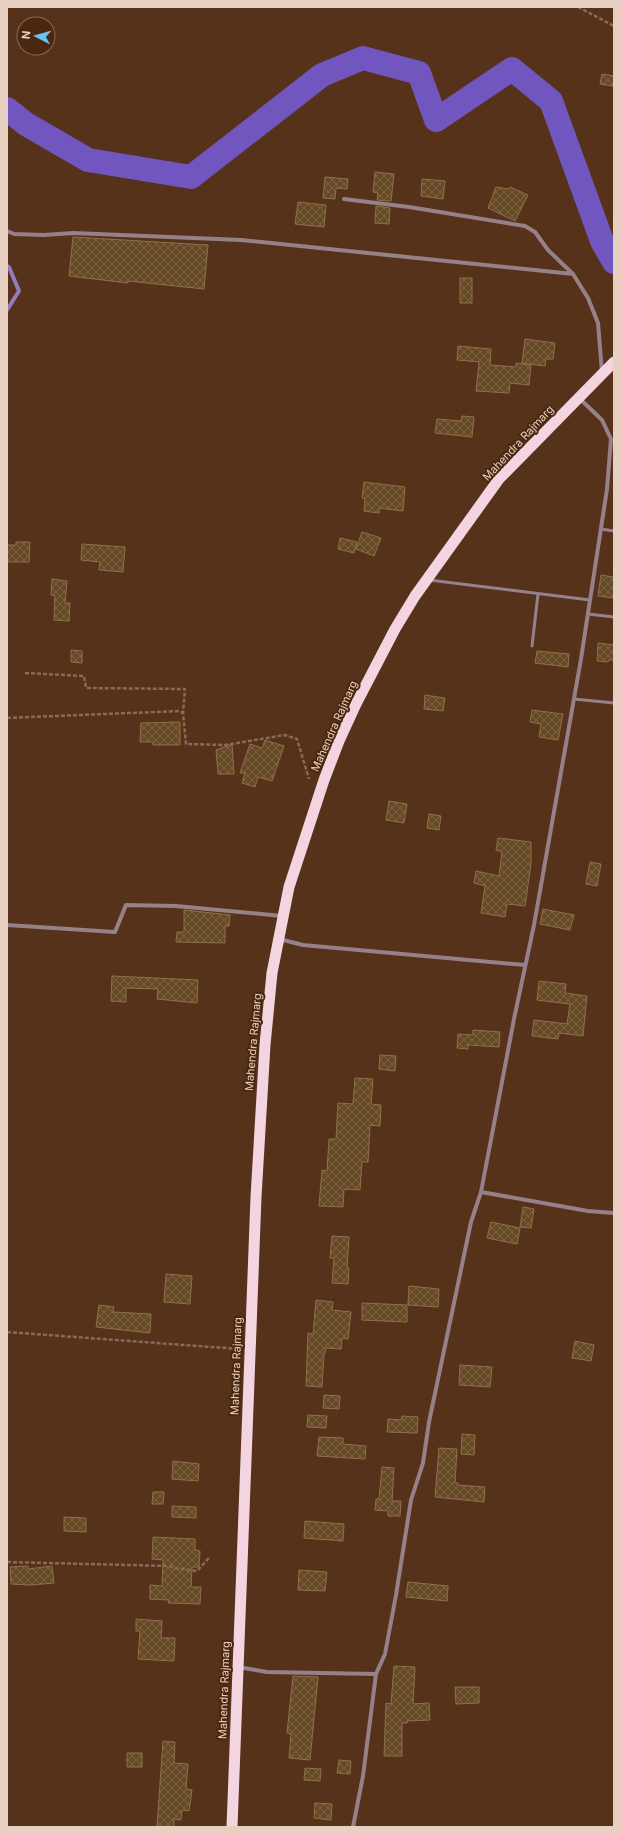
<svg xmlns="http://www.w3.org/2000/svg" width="621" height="1834" viewBox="0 0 621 1834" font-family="Inter,sans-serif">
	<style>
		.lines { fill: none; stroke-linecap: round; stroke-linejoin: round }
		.stream { stroke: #947ac0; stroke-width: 4 }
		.river { stroke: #7156c0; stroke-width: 24 }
		.building { fill: url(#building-cross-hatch); stroke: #8f704a }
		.path { stroke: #8a6955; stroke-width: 2.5; stroke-dasharray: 4 2; stroke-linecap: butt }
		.service { stroke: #968089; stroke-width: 3 }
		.minor { stroke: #968089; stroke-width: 4 }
		.trunk { stroke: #f5d4e2; stroke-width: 11 }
		.labels { text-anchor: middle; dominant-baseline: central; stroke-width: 4; stroke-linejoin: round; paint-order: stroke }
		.street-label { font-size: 11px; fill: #e7cfc1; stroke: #4c270f }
	</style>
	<defs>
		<pattern id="building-cross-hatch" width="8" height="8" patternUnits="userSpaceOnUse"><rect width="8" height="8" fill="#664a26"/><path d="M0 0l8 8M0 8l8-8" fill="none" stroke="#7c6344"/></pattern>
	</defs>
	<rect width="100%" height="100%" fill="#57321a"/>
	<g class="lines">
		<path class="stream" d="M 7,266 L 9,267 L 19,291 L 7,310"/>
		<path class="river" d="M 7,109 L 26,124 L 88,160 L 191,177 L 322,75 L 363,58 L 419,73 L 436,120 L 512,69 L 551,101 L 602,241 L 614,262"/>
	</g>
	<path class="building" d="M 602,74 L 614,76 L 613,86 L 600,84 Z
		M 375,172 L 394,174 L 391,201 L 377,200 L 378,193 L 373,192 Z
		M 325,177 L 348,179 L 347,189 L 336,188 L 335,199 L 323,198 Z
		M 422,179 L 445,181 L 443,199 L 421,196 Z
		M 496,187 L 508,189 L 510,187 L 528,195 L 515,221 L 488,208 Z
		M 298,202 L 326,205 L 324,227 L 295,224 Z
		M 376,206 L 390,208 L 389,224 L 375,223 Z
		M 73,237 L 208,245 L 204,289 L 128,281 L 128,283 L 69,276 Z
		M 460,278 L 472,278 L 472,303 L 460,303 Z
		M 525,339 L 555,343 L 553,359 L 546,359 L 545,366 L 522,363 Z
		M 458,346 L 491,349 L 490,365 L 516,367 L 516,363 L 531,365 L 529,385 L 510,383 L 509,393 L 476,391 L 479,362 L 457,360 Z
		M 462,416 L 474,417 L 472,437 L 435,433 L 437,419 L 461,421 Z
		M 364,482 L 405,487 L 403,511 L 379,508 L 379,513 L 364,511 L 365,498 L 362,498 Z
		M 362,532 L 381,538 L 374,556 L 356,549 Z
		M 340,538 L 357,542 L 354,553 L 338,549 Z
		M 16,542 L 30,542 L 29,562 L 7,562 L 7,545 L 16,545 Z
		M 82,544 L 125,547 L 123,572 L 99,570 L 100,562 L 81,560 Z
		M 601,575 L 614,577 L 614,598 L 598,596 Z
		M 52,579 L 67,581 L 65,603 L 70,603 L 69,621 L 54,620 L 55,596 L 51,595 Z
		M 598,643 L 614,645 L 614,660 L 609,660 L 608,662 L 597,661 Z
		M 71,650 L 82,651 L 82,663 L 71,662 Z
		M 537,651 L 569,654 L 568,667 L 535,663 Z
		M 425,695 L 445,698 L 443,711 L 424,709 Z
		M 532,710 L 563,714 L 558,740 L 539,737 L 541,724 L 530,722 Z
		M 180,722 L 180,745 L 153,745 L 153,742 L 140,742 L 141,723 Z
		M 265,740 L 284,746 L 272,781 L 258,777 L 255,787 L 242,783 L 245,773 L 240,773 L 250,744 L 262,748 Z
		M 232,744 L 234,774 L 218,774 L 216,750 Z
		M 389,801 L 407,804 L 404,823 L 386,820 Z
		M 429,814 L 441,816 L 439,830 L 427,828 Z
		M 498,838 L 531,842 L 531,864 L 525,906 L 507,904 L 505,917 L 481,913 L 485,886 L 474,883 L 476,871 L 499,876 L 502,852 L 496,850 Z
		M 590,862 L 601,864 L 597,886 L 586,884 Z
		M 543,909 L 574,915 L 570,930 L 540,924 Z
		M 184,910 L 230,915 L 229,926 L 225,926 L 225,943 L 176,942 L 177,932 L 184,932 Z
		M 112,976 L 198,980 L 197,1003 L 157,999 L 158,989 L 126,988 L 126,1002 L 111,1001 Z
		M 539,981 L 566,984 L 565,993 L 587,996 L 583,1036 L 559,1033 L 558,1039 L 532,1036 L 534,1020 L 567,1024 L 570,1004 L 537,1000 Z
		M 473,1030 L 500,1032 L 499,1047 L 468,1045 L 468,1049 L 457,1048 L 458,1034 L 473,1035 Z
		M 380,1055 L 396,1056 L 395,1071 L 379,1069 Z
		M 355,1078 L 373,1079 L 371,1104 L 381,1105 L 380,1126 L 370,1125 L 368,1162 L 362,1162 L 360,1190 L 344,1189 L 343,1207 L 319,1206 L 322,1170 L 327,1171 L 329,1139 L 336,1139 L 338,1103 L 353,1104 Z
		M 523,1207 L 534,1209 L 531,1228 L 520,1227 Z
		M 491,1222 L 520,1228 L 517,1244 L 487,1238 Z
		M 332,1236 L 349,1237 L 347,1268 L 349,1268 L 348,1284 L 332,1283 L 334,1258 L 330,1258 Z
		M 166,1274 L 192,1276 L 190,1304 L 164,1302 Z
		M 409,1286 L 439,1289 L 438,1307 L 408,1305 Z
		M 316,1300 L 333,1302 L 332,1310 L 351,1312 L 348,1339 L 342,1338 L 341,1349 L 326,1348 L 325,1353 L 324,1353 L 322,1387 L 306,1386 L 308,1333 L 313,1334 Z
		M 362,1303 L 407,1305 L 407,1322 L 362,1320 Z
		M 99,1305 L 114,1307 L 113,1312 L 151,1314 L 150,1333 L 96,1327 Z
		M 575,1341 L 594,1345 L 591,1361 L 572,1358 Z
		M 460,1365 L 492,1367 L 490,1387 L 459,1385 Z
		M 324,1395 L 340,1396 L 339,1409 L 323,1408 Z
		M 308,1415 L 327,1416 L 326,1428 L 307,1427 Z
		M 402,1416 L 418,1417 L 417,1433 L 387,1432 L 388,1419 L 401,1420 Z
		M 462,1434 L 475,1435 L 474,1455 L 461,1454 Z
		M 319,1437 L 343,1438 L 343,1444 L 366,1446 L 365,1459 L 317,1456 Z
		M 439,1448 L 457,1449 L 455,1483 L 458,1483 L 457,1485 L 485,1487 L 484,1502 L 435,1497 Z
		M 173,1461 L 199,1464 L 198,1481 L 172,1479 Z
		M 382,1467 L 394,1468 L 392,1501 L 401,1501 L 400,1516 L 388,1516 L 388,1511 L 375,1510 L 376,1499 L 379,1499 Z
		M 153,1492 L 164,1492 L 163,1504 L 152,1504 Z
		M 172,1506 L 196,1507 L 196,1518 L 172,1517 Z
		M 64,1517 L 86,1518 L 86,1532 L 64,1531 Z
		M 305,1521 L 344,1524 L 343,1541 L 304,1538 Z
		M 153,1537 L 195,1539 L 195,1550 L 200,1551 L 199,1567 L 192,1567 L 191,1587 L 201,1587 L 200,1604 L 168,1603 L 169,1600 L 150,1599 L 150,1585 L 162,1586 L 163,1560 L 152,1559 Z
		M 28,1566 L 28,1569 L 52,1566 L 54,1583 L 31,1585 L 11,1584 L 10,1567 Z
		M 299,1570 L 327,1572 L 325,1591 L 298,1590 Z
		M 408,1582 L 448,1586 L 447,1601 L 406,1597 Z
		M 136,1619 L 162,1621 L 161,1638 L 175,1638 L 174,1661 L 138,1659 L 140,1631 L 136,1631 Z
		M 394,1666 L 415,1667 L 413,1704 L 429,1703 L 430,1720 L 407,1721 L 407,1723 L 402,1723 L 402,1756 L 384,1756 L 386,1703 L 391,1704 Z
		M 293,1676 L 318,1677 L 310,1760 L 289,1758 L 291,1734 L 287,1733 Z
		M 455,1687 L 479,1687 L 479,1703 L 456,1704 Z
		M 163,1741 L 175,1742 L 174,1763 L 188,1764 L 186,1789 L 192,1790 L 189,1811 L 182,1810 L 181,1820 L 174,1819 L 174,1827 L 157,1827 Z
		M 127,1753 L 142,1753 L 142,1767 L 127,1767 Z
		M 339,1760 L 351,1761 L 350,1774 L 337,1773 Z
		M 305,1768 L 321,1769 L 320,1781 L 304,1780 Z
		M 315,1803 L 332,1804 L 331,1820 L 314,1818 Z"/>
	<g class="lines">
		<path class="path" d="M 578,7 L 614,26
			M 25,673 L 84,676 L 86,688 L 185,689 L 183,713
			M 7,718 L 179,711 L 183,713 L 186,744 L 225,745 L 285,735 L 297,739 L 309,779
			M 7,1332 L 239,1349
			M 7,1562 L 169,1566 L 175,1568 L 197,1571 L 209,1558"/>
		<path class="service" d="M 601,529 L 614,531
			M 429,580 L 590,600
			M 588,614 L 614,617
			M 532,646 L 538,594
			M 574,699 L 614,703"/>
		<path class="minor" d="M 344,199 L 409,207 L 525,226 L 535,232 L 548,250 L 573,274 L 588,298 L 598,323 L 602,372
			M 7,231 L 14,234 L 44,235 L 73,233 L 241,240 L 573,274
			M 7,925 L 115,932 L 126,905 L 176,906 L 282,916
			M 279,939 L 303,945 L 525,965
			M 481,1192 L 588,1211 L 614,1213
			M 238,1667 L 267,1672 L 376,1674 L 385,1654 L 396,1595 L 411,1500 L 423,1463 L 429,1422 L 471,1222 L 481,1192 L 514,1019 L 534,925 L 581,659 L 607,489 L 611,439 L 602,420 L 580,399
			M 353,1827 L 363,1776 L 376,1674"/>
		<path class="trunk" d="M 232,1827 L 256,1197 L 265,1045 L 272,973 L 289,887 L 324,780 L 339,741 L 356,704 L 395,629 L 415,596 L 499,479 L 614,362"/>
	</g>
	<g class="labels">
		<g class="street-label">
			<text transform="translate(518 443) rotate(-47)">Mahendra Rajmarg</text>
			<text transform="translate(334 726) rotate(-66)">Mahendra Rajmarg</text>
			<text transform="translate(253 1042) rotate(-85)">Mahendra Rajmarg</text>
			<text transform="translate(236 1366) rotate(-88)">Mahendra Rajmarg</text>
			<text transform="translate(224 1690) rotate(-88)">Mahendra Rajmarg</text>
		</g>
	</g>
	<rect width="621" height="1834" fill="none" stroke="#e7cfc1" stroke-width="16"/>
	<g transform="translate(36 36) rotate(276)"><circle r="19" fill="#4c270f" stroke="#8a6a56"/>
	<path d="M0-3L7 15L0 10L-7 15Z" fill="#68c4f0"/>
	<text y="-6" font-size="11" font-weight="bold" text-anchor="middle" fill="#e7cfc1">N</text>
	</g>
</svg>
